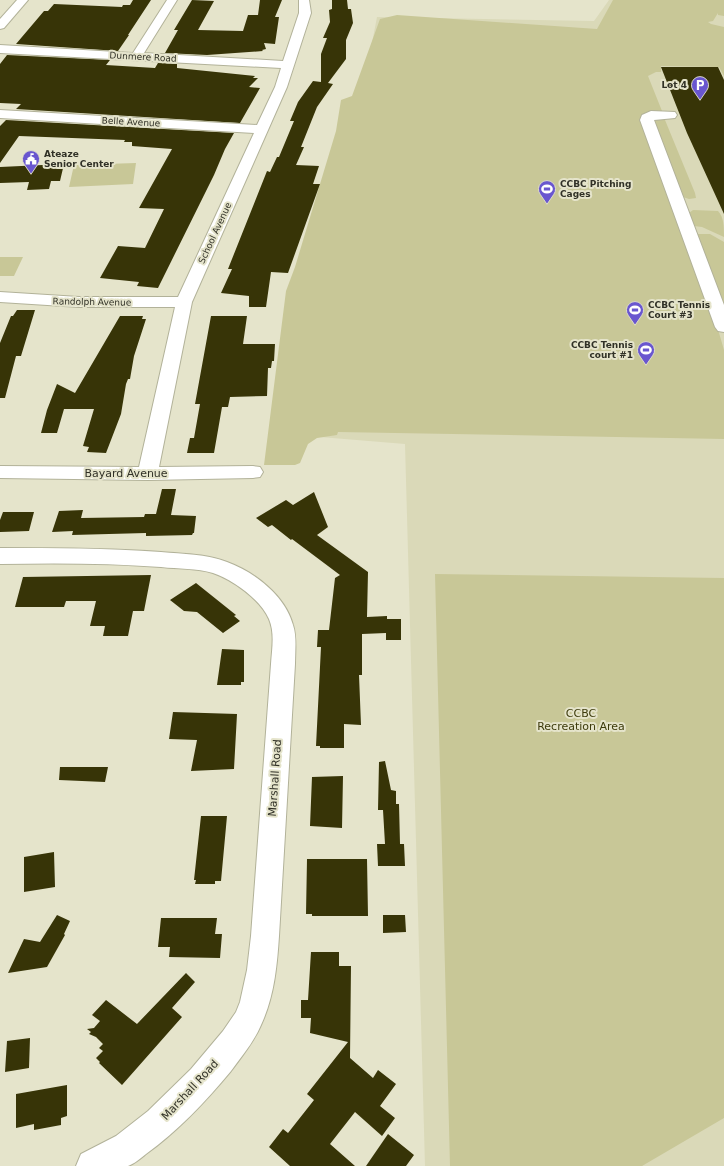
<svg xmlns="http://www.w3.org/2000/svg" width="724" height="1166" viewBox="0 0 724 1166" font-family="'DejaVu Sans',sans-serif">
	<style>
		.built { fill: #dad9b8 }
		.green { fill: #c8c797 }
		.building { fill: #373407 }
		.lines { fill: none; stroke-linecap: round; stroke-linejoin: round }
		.street-casing { stroke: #b2b299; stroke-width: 2 }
		.secondary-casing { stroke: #b2b299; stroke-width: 2 }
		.street { fill: #fff; fill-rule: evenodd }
		.secondary { fill: #fff; fill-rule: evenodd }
		.labels { text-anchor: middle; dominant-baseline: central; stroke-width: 4; stroke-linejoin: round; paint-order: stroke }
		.far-street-label { font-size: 9px; fill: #313127; stroke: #e5e4cb }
		.far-poi-label { font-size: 9px; font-weight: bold; fill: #313127; stroke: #e5e4cb; text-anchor: start }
		.street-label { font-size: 11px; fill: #313127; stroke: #e5e4cb }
		.park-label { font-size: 11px; fill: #3d3b0c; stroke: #e5e4cb }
	</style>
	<rect width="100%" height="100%" fill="#e5e4cb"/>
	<path class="built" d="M 609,0 L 724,0 L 724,1166 L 425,1166 L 405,444 L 296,435 L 377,17 L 594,21 Z"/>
	<path class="green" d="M 613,0 L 724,0 L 724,16 L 718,15 L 718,13 L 713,21 L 708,22 L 711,24 L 724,27 L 724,76 L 719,67 L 661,66 L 661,72 L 656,72 L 648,76 L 662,111 L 661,119 L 665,120 L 695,193 L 696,198 L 689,199 L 683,197 L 671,168 L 724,350 L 724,439 L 338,432 L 337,435 L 317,438 L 308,444 L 300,463 L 295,465 L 264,465 L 286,291 L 295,267 L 336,131 L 341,100 L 352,96 L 380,19 L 397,15 L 597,29 Z
		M 136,163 L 133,184 L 69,187 L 74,165 Z
		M 693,210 L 718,211 C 724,217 724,227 724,237 L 702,227 L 694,226 L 689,213 Z
		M 697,234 L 710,234 L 724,242 L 724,307 Z
		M 0,257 L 23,257 L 14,276 L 0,276 Z
		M 435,574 L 724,578 L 724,1118 L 642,1166 L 450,1166 Z"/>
	<path class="building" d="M 133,0 L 151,0 L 128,35 L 129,35 L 118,51 L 16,44 L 44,11 L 48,11 L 54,4 L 122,7 L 123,5 L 130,5 Z
		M 192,0 L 214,1 L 198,30 L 243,31 L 248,15 L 258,15 L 260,0 L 282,0 L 275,17 L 279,17 L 275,44 L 264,43 L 266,49 L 262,50 L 263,51 L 207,55 L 165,53 L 178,30 L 174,30 Z
		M 332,0 L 347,0 L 348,9 L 351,9 L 353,23 L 346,40 L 346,59 L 328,83 L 333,84 L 317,107 L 301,147 L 304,147 L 296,165 L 319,166 L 313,184 L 320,184 L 288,273 L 271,272 L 266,307 L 249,307 L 249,296 L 221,293 L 232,269 L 228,269 L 267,171 L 270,172 L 277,157 L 279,157 L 294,121 L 290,121 L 298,102 L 313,81 L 321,82 L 321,54 L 327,38 L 323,38 L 330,22 L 329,10 L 332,9 Z
		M 7,55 L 110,60 L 106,65 L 155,68 L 158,63 L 177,64 L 177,68 L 255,76 L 253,78 L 258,78 L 249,87 L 260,88 L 240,123 L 16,109 L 21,104 L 0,103 L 0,64 Z
		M 661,67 L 718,67 L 724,80 L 724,214 L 687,133 Z
		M 6,120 L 234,133 L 225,149 L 214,175 L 158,288 L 137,286 L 139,282 L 100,278 L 118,246 L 145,248 L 164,209 L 139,208 L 172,149 L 132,146 L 132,142 L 124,142 L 125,140 L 19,136 L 0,163 L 0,126 Z
		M 64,164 L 60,181 L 51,181 L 49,189 L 27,190 L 29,182 L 0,183 L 0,167 Z
		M 17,310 L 35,310 L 21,356 L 16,356 L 5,398 L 0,398 L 0,343 L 11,316 L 13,316 Z
		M 120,316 L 143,316 L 142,319 L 146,319 L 134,356 L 130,379 L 128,379 L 126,384 L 121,414 L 106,453 L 87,452 L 89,447 L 83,446 L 94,409 L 64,409 L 57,433 L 41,433 L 47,410 L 57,384 L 75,393 Z
		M 211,316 L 247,316 L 243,344 L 275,344 L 274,361 L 272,361 L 271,368 L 268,368 L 267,396 L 230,397 L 228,407 L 222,407 L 214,453 L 187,453 L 190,438 L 194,438 L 200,404 L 195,404 Z
		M 162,489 L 176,489 L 171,515 L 196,516 L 194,533 L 193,533 L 192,535 L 146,536 L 146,533 L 72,535 L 73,531 L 52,532 L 59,511 L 83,510 L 81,518 L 144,517 L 145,514 L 156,514 Z
		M 314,492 L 328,527 L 317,535 L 368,572 L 367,617 L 387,616 L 387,619 L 401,619 L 401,640 L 386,640 L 386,633 L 362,634 L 362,675 L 359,675 L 361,725 L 344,724 L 344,748 L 320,748 L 320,746 L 316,746 L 321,647 L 317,647 L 318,630 L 329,630 L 335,578 L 340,575 L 292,539 L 291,540 L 272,525 L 268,527 L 256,518 L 286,500 L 293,505 Z
		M 3,512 L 34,512 L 29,531 L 0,532 L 0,520 Z
		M 151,575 L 144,611 L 133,611 L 128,636 L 103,636 L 105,626 L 90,626 L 96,601 L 66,601 L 64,607 L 15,607 L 23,577 Z
		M 196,583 L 236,615 L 234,616 L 240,621 L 223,633 L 197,612 L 184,611 L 170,600 Z
		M 222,649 L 244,650 L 244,682 L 241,682 L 241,685 L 217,685 Z
		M 173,712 L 237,714 L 234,769 L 191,771 L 197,740 L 169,739 Z
		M 385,761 L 391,790 L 396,791 L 396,804 L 399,804 L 400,844 L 404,844 L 405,866 L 378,866 L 377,844 L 385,844 L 383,810 L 378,810 L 379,762 Z
		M 60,767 L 108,767 L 105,782 L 59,780 Z
		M 343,776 L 342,828 L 310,826 L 312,777 Z
		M 201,816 L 227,816 L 221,881 L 215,881 L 215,884 L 195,884 L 196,880 L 194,880 Z
		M 54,852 L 55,887 L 24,892 L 24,857 Z
		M 307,859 L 367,859 L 368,916 L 312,916 L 312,914 L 306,914 Z
		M 57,915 L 70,921 L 64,934 L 65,935 L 47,967 L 8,973 L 24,939 L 40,942 Z
		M 383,915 L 405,915 L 406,932 L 383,933 Z
		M 161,918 L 217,918 L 215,934 L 222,934 L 220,958 L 169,957 L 170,947 L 158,947 Z
		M 311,952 L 339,952 L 339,966 L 351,966 L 350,1058 L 373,1078 L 378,1070 L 396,1084 L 380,1106 L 395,1118 L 382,1136 L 355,1112 L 330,1144 L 355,1166 L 290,1166 L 269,1147 L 283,1129 L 288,1133 L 314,1100 L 307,1094 L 348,1042 L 310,1033 L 311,1018 L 301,1018 L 301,1000 L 308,1000 Z
		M 186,973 L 195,982 L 172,1008 L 182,1017 L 122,1085 L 99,1063 L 100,1062 L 96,1058 L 103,1051 L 99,1048 L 103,1044 L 96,1037 L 89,1034 L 91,1032 L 87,1029 L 94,1028 L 100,1021 L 92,1015 L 106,1000 L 137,1024 Z
		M 30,1038 L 29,1068 L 5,1072 L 7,1041 Z
		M 67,1085 L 67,1116 L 61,1118 L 61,1125 L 34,1130 L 34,1124 L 16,1128 L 16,1094 Z
		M 388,1134 L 414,1155 L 406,1166 L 366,1166 Z"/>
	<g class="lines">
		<g class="street-casing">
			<path id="street" d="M 167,0 L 177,0 L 144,53 L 283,61 L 299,13 L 299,0 L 309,0 L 311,13 L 287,87 L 192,302 L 159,467 L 253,466 L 260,467 L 263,472 L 260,477 L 253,478 L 148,480 L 0,478 L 0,466 L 139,467 L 175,307 L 79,307 L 0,302 L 0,292 L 79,297 L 178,297 L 254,133 L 0,118 L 0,110 L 257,125 L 275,87 L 281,68 L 0,53 L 0,45 L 133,53 Z
				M 651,111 L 675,112 L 677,115 L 675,118 L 654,120 L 724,305 L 724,332 L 718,331 L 715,327 L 640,120 L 642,115 Z
				M 0,548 C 54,548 107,548 161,552 C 183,554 206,554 227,562 C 254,572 285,595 293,625 C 297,637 295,651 295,664 L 279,936 C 277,967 274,997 261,1025 C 254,1042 242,1056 231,1071 C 206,1101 178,1131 146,1154 C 141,1158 134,1164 128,1166 C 120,1166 87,1166 76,1166 L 81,1154 L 116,1136 L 148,1111 L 191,1069 L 223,1031 L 236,1012 L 240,1002 L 247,970 L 251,936 L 271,664 C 272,649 275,633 269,619 C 260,599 233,580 213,573 C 197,568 178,569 161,567 C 108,563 54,563 0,564 Z"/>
		</g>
		<g class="secondary-casing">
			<path id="secondary" d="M 17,0 L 28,0 L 4,28 L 0,29 L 0,19 Z"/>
		</g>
		<use href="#street" class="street"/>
		<use href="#secondary" class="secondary"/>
	</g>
	<defs>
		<g id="parking-pin" transform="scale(0.9)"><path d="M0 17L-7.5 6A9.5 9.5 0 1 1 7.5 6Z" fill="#6956cf" stroke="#e5e4cb"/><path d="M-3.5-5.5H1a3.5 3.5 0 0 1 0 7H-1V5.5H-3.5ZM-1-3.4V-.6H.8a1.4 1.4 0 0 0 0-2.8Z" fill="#fff"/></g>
		<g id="civic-pin" transform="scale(0.9)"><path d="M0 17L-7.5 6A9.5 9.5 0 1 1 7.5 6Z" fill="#6956cf" stroke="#e5e4cb"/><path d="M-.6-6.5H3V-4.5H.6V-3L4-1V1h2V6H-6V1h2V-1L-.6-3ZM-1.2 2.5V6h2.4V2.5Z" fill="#fff"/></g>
		<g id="stadium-pin" transform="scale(0.9)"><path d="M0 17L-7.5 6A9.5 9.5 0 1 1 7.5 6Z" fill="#6956cf" stroke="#e5e4cb"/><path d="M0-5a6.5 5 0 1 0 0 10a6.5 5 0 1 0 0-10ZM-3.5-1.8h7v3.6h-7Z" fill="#fff"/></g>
	</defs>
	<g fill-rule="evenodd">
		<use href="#parking-pin" x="700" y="85"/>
		<use href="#civic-pin" x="31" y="159"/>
		<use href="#stadium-pin" x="547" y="189"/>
		<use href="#stadium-pin" x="635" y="310"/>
		<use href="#stadium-pin" x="646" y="350"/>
	</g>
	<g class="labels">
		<g class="far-street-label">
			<text transform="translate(143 57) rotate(3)">Dunmere Road</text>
			<text transform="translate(131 122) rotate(3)">Belle Avenue</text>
			<text transform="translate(215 233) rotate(-65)">School Avenue</text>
			<text transform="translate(92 302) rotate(1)">Randolph Avenue</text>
		</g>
		<g class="far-poi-label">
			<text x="687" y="85" text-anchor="end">Lot 4</text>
			<text x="44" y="154">Ateaze<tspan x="44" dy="10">Senior Center</tspan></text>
			<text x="560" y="184">CCBC Pitching<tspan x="560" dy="10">Cages</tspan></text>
			<text x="648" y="305">CCBC Tennis<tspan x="648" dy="10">Court #3</tspan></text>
			<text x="633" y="345" text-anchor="end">CCBC Tennis<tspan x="633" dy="10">court #1</tspan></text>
		</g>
		<g class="street-label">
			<text x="126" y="473">Bayard Avenue</text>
			<text transform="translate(275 778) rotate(-86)">Marshall Road</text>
			<text transform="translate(190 1090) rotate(-47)">Marshall Road</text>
		</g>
		<g class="park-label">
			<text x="581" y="713">CCBC<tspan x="581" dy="13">Recreation Area</tspan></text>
		</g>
	</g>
</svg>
